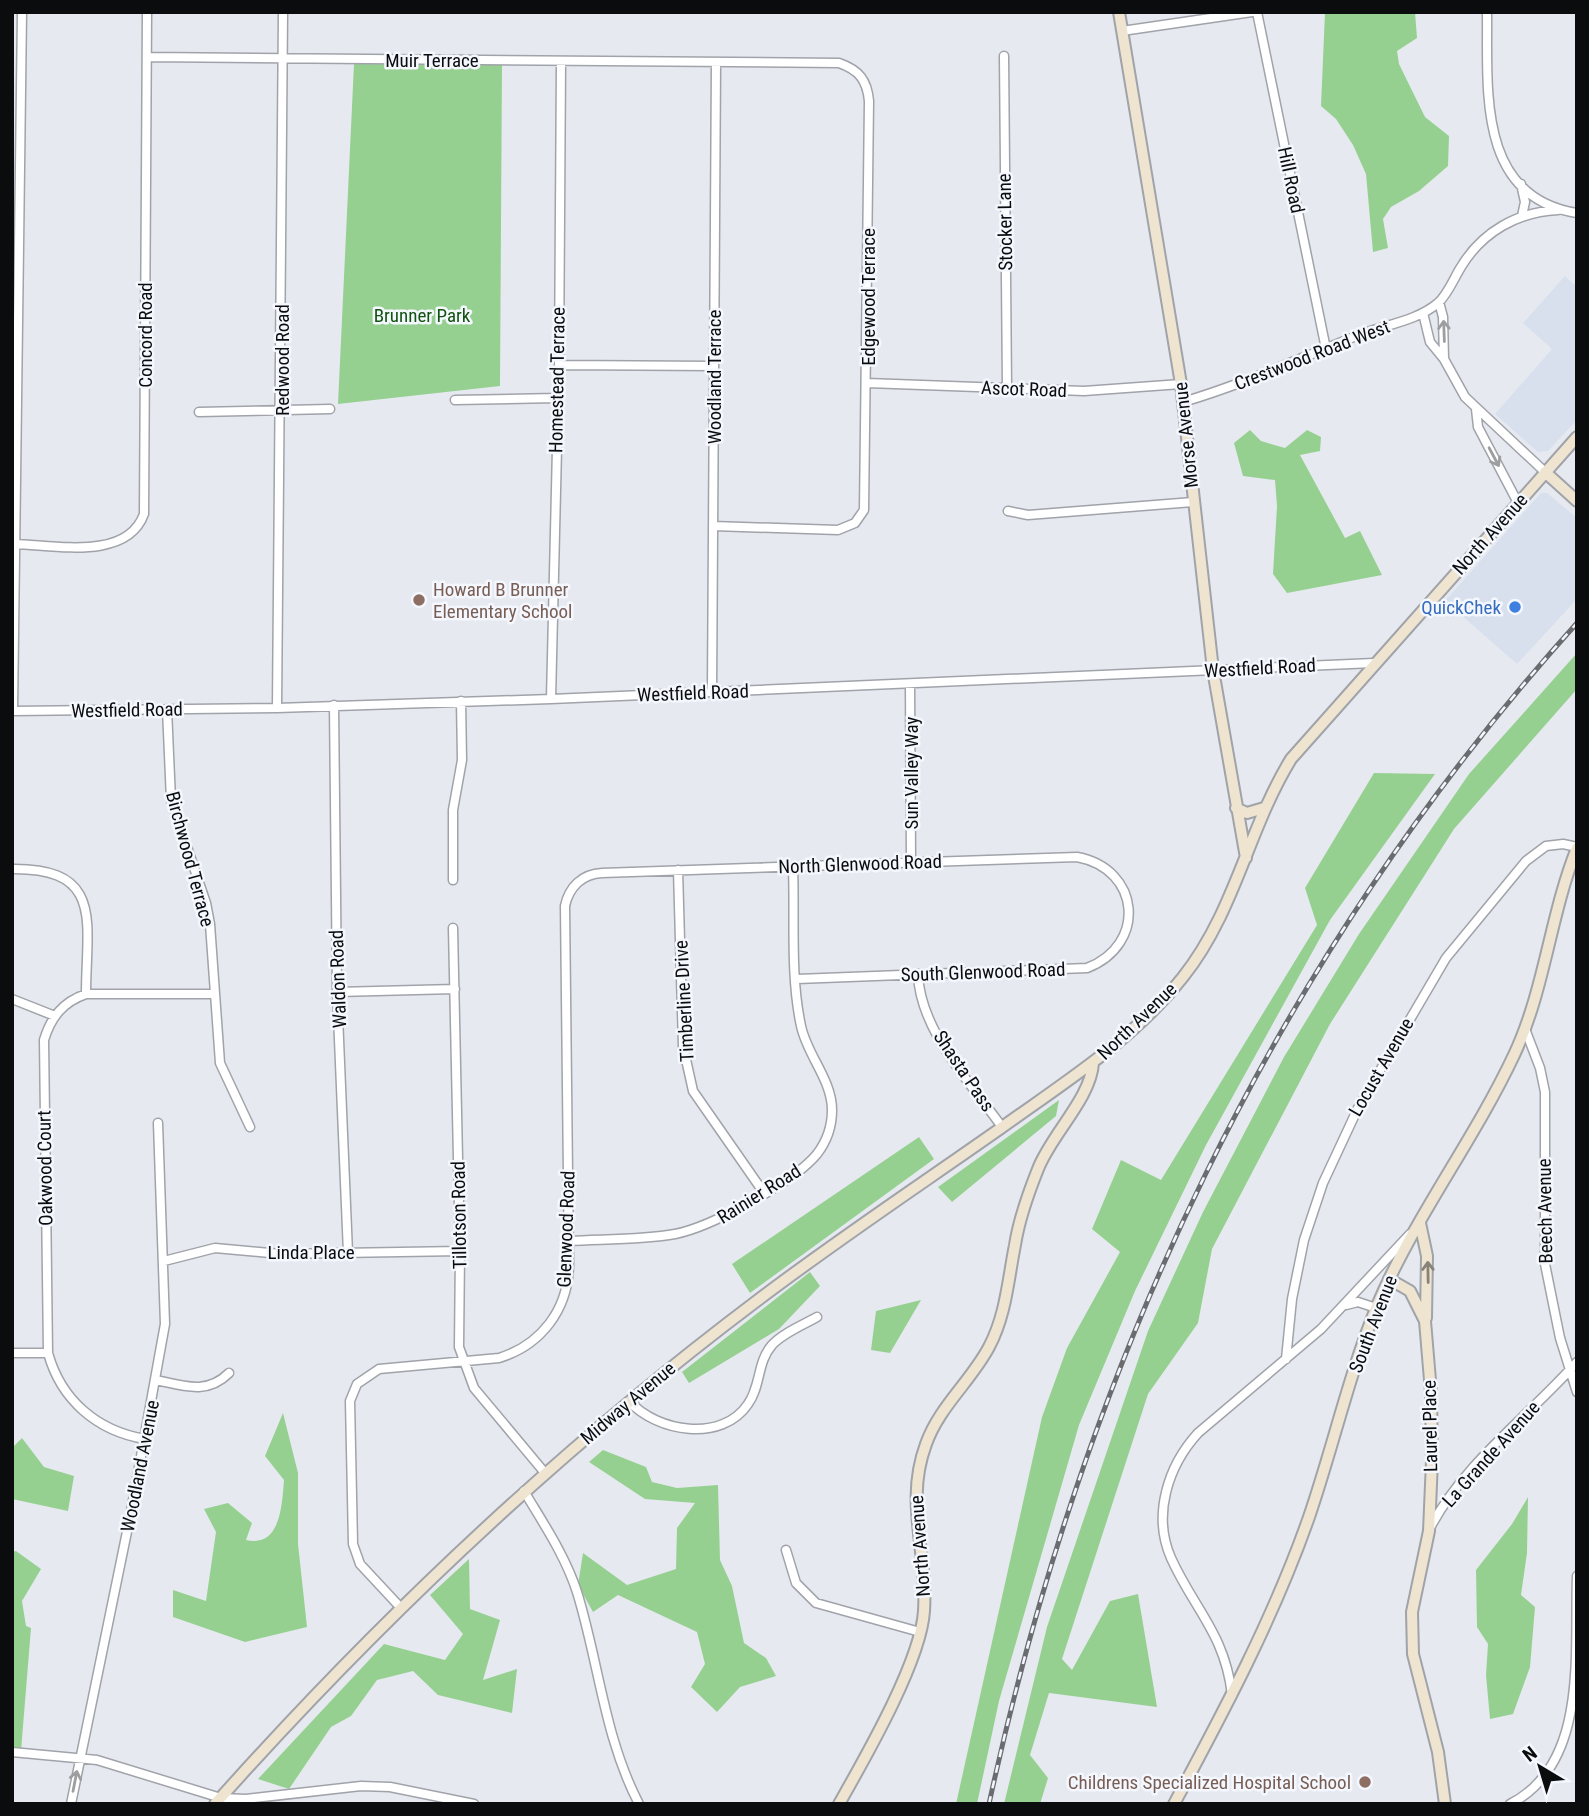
<svg xmlns="http://www.w3.org/2000/svg" width="1589" height="1816" viewBox="0 0 1589 1816" font-family="'Roboto Condensed',sans-serif">
	<style>
		.built { fill: #d8e0ed }
		.green { fill: #96d091 }
		.lines { fill: none; stroke-linecap: round; stroke-linejoin: round }
		.street-casing { stroke: #a0a3a9; stroke-width: 11 }
		.secondary-casing { stroke: #a0a3a9; stroke-width: 14 }
		.street { stroke: #fff; stroke-width: 8 }
		.secondary { stroke: #eee4d0; stroke-width: 10 }
		.rail-casing { stroke: #6a6c70; stroke-width: 5 }
		.rail { stroke: #f4f7fd; stroke-width: 2.5; stroke-dasharray: 8; stroke-linecap: butt }
		.oneway { stroke: #9d9e9f }
		.oneway2 { stroke: #888379 }
		.education-dot { fill: #8d6e63; stroke: #f4f7fd; stroke-width: 2.5 }
		.shop-dot { fill: #3f7fe0; stroke: #f4f7fd; stroke-width: 2.5 }
		.labels { text-anchor: middle; dominant-baseline: central; stroke-width: 5; stroke-linejoin: round; paint-order: stroke }
		.street-label { font-size: 19px; fill: #0b0c0e; stroke: #f4f7fd }
		.park-label { font-size: 19px; fill: #12540f; stroke: #f4f7fd }
		.education-label { font-size: 19px; fill: #785e54; stroke: #f4f7fd; text-anchor: start }
		.shop-label { font-size: 19px; fill: #366cbe; stroke: #f4f7fd; text-anchor: end }
	</style>
	<rect width="100%" height="100%" fill="#e6eaf0"/>
	<path class="built" d="M 1565,276 L 1577,287 L 1577,420 L 1548,451 L 1538,452 L 1495,414 L 1552,349 L 1523,323 Z
		M 1541,493 L 1547,493 L 1577,518 L 1577,599 L 1517,664 L 1445,601 Z"/>
	<path class="green" d="M 1325,12 L 1415,12 L 1417,38 L 1397,51 L 1399,64 L 1425,117 L 1449,136 L 1448,166 L 1419,191 L 1391,207 L 1383,219 L 1388,248 L 1373,252 L 1366,174 L 1353,145 L 1336,119 L 1321,106 Z
		M 354,64 L 502,65 L 500,386 L 338,404 Z
		M 1250,430 L 1261,441 L 1285,448 L 1307,430 L 1321,437 L 1320,451 L 1300,455 L 1345,538 L 1360,531 L 1382,575 L 1287,593 L 1273,574 L 1277,506 L 1275,480 L 1243,476 L 1234,443 Z
		M 1577,653 L 1577,689 L 1454,829 L 1330,1024 L 1212,1249 L 1198,1323 L 1148,1394 L 1062,1659 L 1072,1670 L 1110,1601 L 1138,1594 L 1157,1707 L 1049,1693 L 1030,1755 L 1048,1778 L 1040,1804 L 1004,1804 L 1047,1627 L 1148,1331 L 1203,1212 L 1284,1057 L 1359,934 L 1469,774 Z
		M 1374,773 L 1435,774 L 1330,920 L 1206,1145 L 1135,1291 L 1079,1425 L 999,1701 L 977,1804 L 956,1804 L 1042,1417 L 1067,1348 L 1120,1252 L 1092,1229 L 1121,1160 L 1161,1180 L 1317,925 L 1305,888 Z
		M 1059,1100 L 1056,1116 L 952,1202 L 938,1187 Z
		M 919,1137 L 934,1159 L 750,1293 L 732,1264 Z
		M 810,1272 L 820,1286 L 779,1329 L 689,1383 L 682,1372 Z
		M 921,1300 L 890,1353 L 871,1350 L 876,1311 Z
		M 283,1413 L 298,1473 L 298,1544 L 307,1627 L 245,1642 L 173,1617 L 173,1590 L 206,1601 L 216,1532 L 204,1509 L 228,1503 L 252,1523 L 246,1540 C 281,1548 282,1504 284,1480 L 265,1456 Z
		M 22,1438 L 44,1467 L 74,1476 L 68,1511 L 12,1499 L 12,1448 Z
		M 603,1450 L 646,1467 L 652,1482 L 677,1488 L 718,1485 L 720,1560 L 732,1586 L 744,1643 L 766,1658 L 776,1676 L 740,1687 L 717,1712 L 691,1687 L 705,1664 L 697,1632 L 618,1595 L 593,1612 L 578,1585 L 583,1553 L 627,1585 L 676,1569 L 677,1528 L 695,1503 L 645,1499 L 589,1462 Z
		M 1528,1497 L 1527,1553 L 1521,1595 L 1535,1607 L 1530,1667 L 1513,1714 L 1490,1719 L 1486,1675 L 1488,1644 L 1477,1627 L 1476,1570 L 1512,1524 Z
		M 16,1551 L 41,1569 L 22,1601 L 26,1626 L 31,1628 L 21,1751 L 12,1750 L 12,1552 Z
		M 469,1559 L 470,1609 L 500,1620 L 483,1680 L 517,1669 L 512,1713 L 438,1695 L 413,1671 L 377,1680 L 351,1716 L 331,1727 L 289,1789 L 258,1779 L 384,1644 L 445,1660 L 463,1634 L 430,1595 Z"/>
	<g class="lines">
		<g class="street-casing">
			<path id="street" d="M 1257,12 L 1326,349
				M 1487,12 C 1488,88 1476,197 1577,213
				M 1122,31 L 1252,12
				M 1004,56 L 1007,388
				M 147,57 L 839,63 C 859,70 867,80 869,101 L 864,510 L 855,523 L 838,530 L 713,526
				M 1521,184 L 1525,202 L 1522,216
				M 1439,302 L 1443,317 L 1444,359
				M 1423,313 L 1430,342 L 1444,359 L 1465,397 L 1545,472
				M 559,365 L 714,366
				M 867,383 L 1084,391 L 1181,384
				M 455,400 L 556,398
				M 1183,402 C 1244,384 1300,358 1359,335 C 1384,325 1417,321 1438,303 C 1448,294 1454,278 1461,267 C 1482,232 1517,212 1558,210
				M 1476,409 L 1478,427 L 1518,503
				M 199,412 L 330,409
				M 1008,511 L 1028,515 L 1193,502
				M 15,544 C 55,545 127,561 144,514 L 147,12
				M 910,684 L 911,863
				M 712,692 L 716,62
				M 551,699 L 559,365 L 561,61
				M 334,705 L 337,992 L 348,1253
				M 277,708 L 283,12
				M 167,709 L 171,800 L 206,903 L 210,924 L 220,1063 L 250,1127
				M 12,711 L 277,708 L 551,699 L 1374,663
				M 13,711 L 22,12
				M 12,869 C 105,868 86,923 86,994
				M 678,870 L 683,1046 L 693,1091 L 764,1193
				M 453,880 L 453,810 L 462,760 L 461,701
				M 453,928 L 460,1251 L 459,1347 L 474,1388 L 545,1473
				M 918,974 C 920,1031 971,1083 1002,1127
				M 337,992 L 455,989
				M 12,999 L 55,1016
				M 1525,1029 L 1540,1068 L 1545,1092 L 1545,1264 L 1560,1338 L 1577,1392
				M 569,1241 C 603,1239 641,1240 675,1234 C 711,1227 794,1182 817,1154 C 827,1141 832,1126 832,1110 C 832,1080 807,1055 801,1026 C 790,975 795,918 793,867
				M 164,1261 L 215,1248 L 280,1254 L 460,1251
				M 1346,1305 L 1358,1302 L 1376,1308
				M 12,1353 L 48,1353
				M 1286,1359 L 1292,1299 L 1304,1240 L 1323,1183 L 1358,1108 L 1446,958 L 1526,861 L 1546,846 L 1563,844 L 1577,847
				M 156,1380 C 184,1386 207,1395 229,1373
				M 629,1401 C 657,1432 722,1443 748,1404 C 761,1386 757,1362 772,1345 C 783,1333 803,1325 817,1317
				M 145,1439 C 97,1431 61,1400 48,1353 L 44,1040 C 51,1017 63,1002 86,994 L 215,994
				M 524,1491 C 543,1523 565,1555 577,1592 C 599,1663 604,1737 639,1804
				M 1430,1528 C 1464,1463 1529,1416 1577,1362
				M 786,1550 L 796,1583 L 816,1603 L 920,1632
				M 401,1608 L 360,1564 L 353,1544 L 350,1401 L 357,1384 L 379,1369 L 499,1358 C 541,1345 568,1310 569,1265 L 565,906 C 569,887 582,874 602,873 L 1077,857 C 1141,869 1147,945 1087,968 L 797,979
				M 1232,1695 C 1225,1634 1194,1609 1171,1558 C 1152,1515 1168,1466 1198,1433 L 1321,1329 L 1410,1234
				M 12,1752 L 97,1760 L 221,1798 L 246,1799 L 361,1786 L 390,1787 L 474,1804
				M 71,1804 L 130,1517 L 165,1324 L 158,1123
				M 1510,1804 C 1589,1764 1574,1652 1577,1576"/>
		</g>
		<g class="secondary-casing">
			<path id="secondary" d="M 1119,12 L 1181,384 L 1213,670 L 1246,858
				M 1545,472 L 1577,501
				M 1236,808 L 1247,813 L 1264,808
				M 1420,1223 L 1427,1256 L 1426,1318
				M 1389,1279 L 1410,1291 L 1425,1321 L 1431,1392 L 1432,1461 L 1429,1531 L 1412,1612 L 1413,1654 L 1438,1752 L 1445,1804
				M 215,1804 C 380,1619 560,1449 758,1300 C 837,1240 920,1185 1001,1128 C 1065,1082 1133,1040 1183,977 C 1235,912 1248,829 1291,759 L 1577,437
				M 839,1804 C 865,1758 921,1661 924,1611 C 928,1552 904,1503 926,1444 C 939,1407 971,1381 989,1347 C 1006,1315 1008,1280 1015,1245 C 1019,1219 1028,1194 1038,1169 C 1051,1135 1091,1098 1093,1063
				M 1174,1804 C 1224,1711 1274,1617 1309,1517 C 1333,1447 1349,1374 1377,1306 C 1414,1218 1473,1142 1514,1055 C 1545,989 1550,915 1577,848"/>
		</g>
		<use href="#street" class="street"/>
		<use href="#secondary" class="secondary"/>
		<g class="rail-casing">
			<path id="rail" d="M 989,1804 C 1084,1365 1275,958 1577,623"/>
		</g>
		<use href="#rail" class="rail"/>
	</g>
	<defs><path id="oneway-shaft" d="M-6 0H5M1.5-3L5.5 0L1.5 3" fill="none" stroke-width="1.6" stroke-linecap="round" stroke-linejoin="round" transform="scale(1.75)"/></defs>
	<g class="oneway">
		<use href="#oneway-shaft" transform="translate(1444 331) rotate(-92)"/>
		<use href="#oneway-shaft" transform="translate(1494 457) rotate(62)"/>
		<use href="#oneway-shaft" transform="translate(75 1781) rotate(-79)"/>
	</g>
	<use class="oneway2" href="#oneway-shaft" transform="translate(1428 1272) rotate(-91)"/>
	<g class="education-dot">
		<circle cx="419" cy="600" r="7"/>
		<circle cx="1365" cy="1782" r="7"/>
	</g>
	<circle class="shop-dot" cx="1515" cy="607" r="7"/>
	<g class="labels">
		<g class="street-label">
			<text x="432" y="60">Muir Terrace</text>
			<text transform="translate(1291 180) rotate(78)">Hill Road</text>
			<text transform="translate(1005 222) rotate(-91)">Stocker Lane</text>
			<text transform="translate(868 297) rotate(-90)">Edgewood Terrace</text>
			<text transform="translate(145 335) rotate(-90)">Concord Road</text>
			<text transform="translate(1312 355) rotate(-21)">Crestwood Road West</text>
			<text transform="translate(282 360) rotate(-90)">Redwood Road</text>
			<text transform="translate(714 377) rotate(-90)">Woodland Terrace</text>
			<text transform="translate(557 380) rotate(-89)">Homestead Terrace</text>
			<text transform="translate(1024 389) rotate(2)">Ascot Road</text>
			<text transform="translate(1186 435) rotate(-96)">Morse Avenue</text>
			<text transform="translate(1490 534) rotate(-48)">North Avenue</text>
			<text transform="translate(1260 668) rotate(-3)">Westfield Road</text>
			<text transform="translate(693 693) rotate(-2)">Westfield Road</text>
			<text transform="translate(127 710) rotate(-1)">Westfield Road</text>
			<text transform="translate(911 773) rotate(-90)">Sun Valley Way</text>
			<text transform="translate(190 859) rotate(75)">Birchwood Terrace</text>
			<text transform="translate(860 864) rotate(-2)">North Glenwood Road</text>
			<text transform="translate(983 972) rotate(-2)">South Glenwood Road</text>
			<text transform="translate(338 979) rotate(-92)">Waldon Road</text>
			<text transform="translate(684 1001) rotate(-93)">Timberline Drive</text>
			<text transform="translate(1137 1021) rotate(-44)">North Avenue</text>
			<text transform="translate(1381 1067) rotate(-60)">Locust Avenue</text>
			<text transform="translate(964 1071) rotate(56)">Shasta Pass</text>
			<text transform="translate(45 1168) rotate(-91)">Oakwood Court</text>
			<text transform="translate(759 1194) rotate(-32)">Rainier Road</text>
			<text transform="translate(1545 1211) rotate(-91)">Beech Avenue</text>
			<text transform="translate(459 1215) rotate(-91)">Tillotson Road</text>
			<text transform="translate(566 1229) rotate(-88)">Glenwood Road</text>
			<text x="311" y="1252">Linda Place</text>
			<text transform="translate(1373 1324) rotate(-69)">South Avenue</text>
			<text transform="translate(628 1403) rotate(-40)">Midway Avenue</text>
			<text transform="translate(1430 1426) rotate(-91)">Laurel Place</text>
			<text transform="translate(1491 1454) rotate(-48)">La Grande Avenue</text>
			<text transform="translate(140 1466) rotate(-79)">Woodland Avenue</text>
			<text transform="translate(920 1546) rotate(-94)">North Avenue</text>
		</g>
		<g class="park-label">
			<text x="422" y="315">Brunner Park</text>
		</g>
		<g class="education-label">
			<text x="433" y="589">Howard B Brunner<tspan x="433" dy="22">Elementary School</tspan></text>
			<text x="1351" y="1782" text-anchor="end">Childrens Specialized Hospital School</text>
		</g>
		<g class="shop-label">
			<text x="1501" y="607">QuickChek</text>
		</g>
	</g>
	<rect width="1589" height="1816" fill="none" stroke="#0b0c0e" stroke-width="28"/>
	<g transform="translate(1540 1767) rotate(322)" stroke="#f4f7fd" stroke-width="5" paint-order="stroke">
	<path d="M0-5L12 26L0 18L-12 26Z" fill="#0b0c0e"/>
	<text y="-10" font-size="19" font-weight="bold" text-anchor="middle" fill="#0b0c0e">N</text>
	</g>
</svg>
